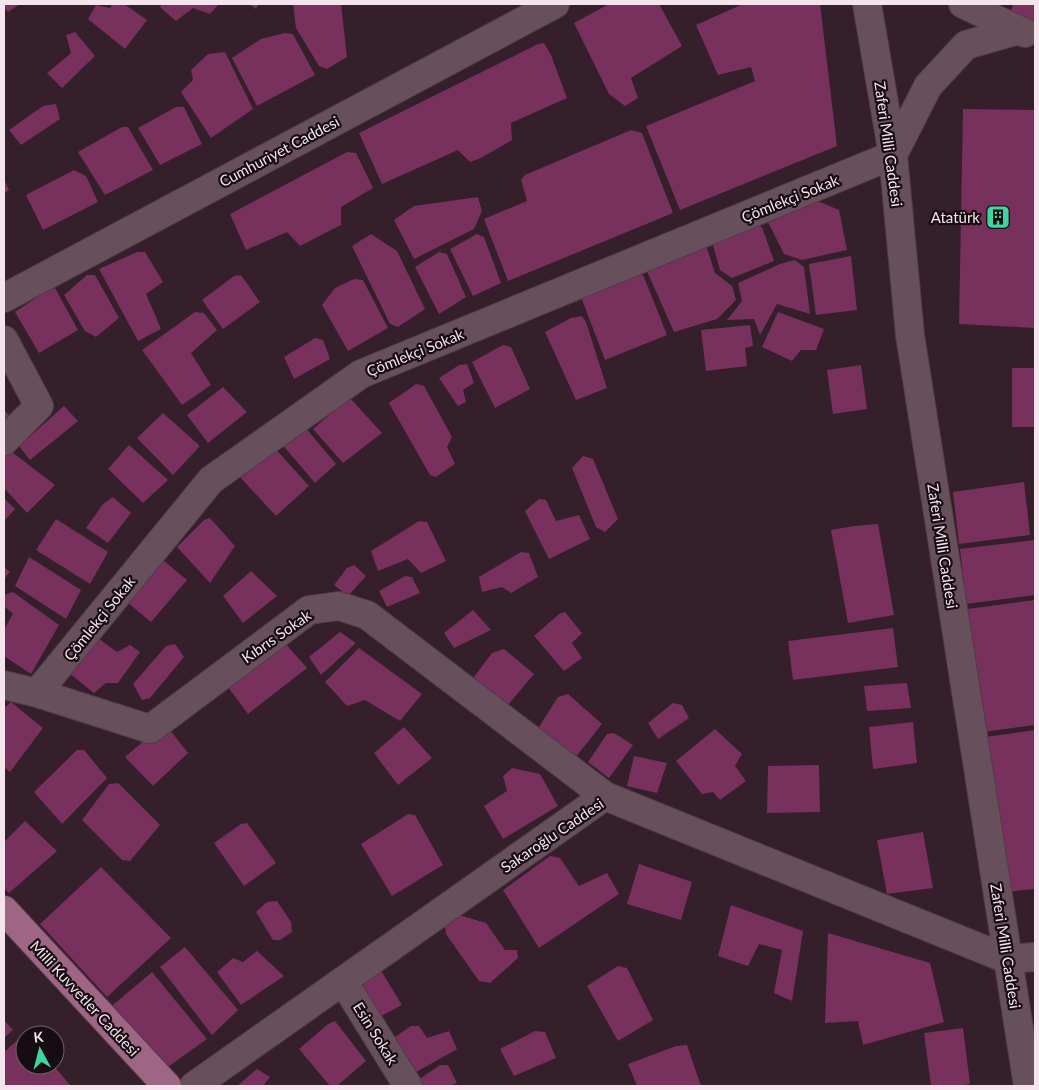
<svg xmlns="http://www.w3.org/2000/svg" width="1039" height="1090" viewBox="0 0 1039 1090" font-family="Lato,sans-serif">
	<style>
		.building { fill: #78305c }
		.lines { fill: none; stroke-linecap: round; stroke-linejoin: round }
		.minor-casing { stroke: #4f3d47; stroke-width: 30 }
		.tertiary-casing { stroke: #4f3d47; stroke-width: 30 }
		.primary-casing { stroke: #4f3d47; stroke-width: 30 }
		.minor { stroke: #684f5c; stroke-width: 28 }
		.tertiary { stroke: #684f5c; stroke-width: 28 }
		.primary { stroke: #9f6585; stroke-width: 28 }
		.labels { text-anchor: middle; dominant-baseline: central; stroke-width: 4.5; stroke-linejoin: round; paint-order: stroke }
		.street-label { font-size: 15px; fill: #f4e5ed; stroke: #160c11 }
		.poi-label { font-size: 15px; fill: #f4e5ed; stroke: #160c11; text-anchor: end }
	</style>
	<rect width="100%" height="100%" fill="#341f2b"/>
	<path class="building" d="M 4,4 L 20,4 L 8,12 L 4,7 Z
		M 113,4 L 124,4 L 147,20 L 125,49 L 88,19 L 96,5 L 110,8 Z
		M 162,4 L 219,4 L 210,14 L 193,8 L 176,21 L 160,7 Z
		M 249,4 L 259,4 L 256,9 Z
		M 293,4 L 341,4 L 347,57 L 327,69 L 319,66 L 296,28 Z
		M 609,4 L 659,4 L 682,46 L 631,78 L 638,98 L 625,106 L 609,94 L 574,23 Z
		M 743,4 L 820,4 L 837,146 L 680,210 L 646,126 L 755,81 L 751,67 L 718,75 L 696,25 Z
		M 1013,4 L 1035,4 L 1035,28 L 1008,22 Z
		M 75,32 L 95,56 L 62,88 L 47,73 L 71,53 L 66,35 Z
		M 285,33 L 293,34 L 315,75 L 257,106 L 232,58 L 261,39 Z
		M 544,43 L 551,55 L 567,98 L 511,123 L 512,140 L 481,158 L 470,162 L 458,150 L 382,184 L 359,133 L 538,44 Z
		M 225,52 L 253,109 L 211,138 L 181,92 L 193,80 L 191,70 L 208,54 Z
		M 56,104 L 60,119 L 21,145 L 9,130 L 43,106 Z
		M 176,107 L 184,107 L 202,144 L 160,165 L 138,128 Z
		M 963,109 L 1035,110 L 1035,328 L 959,324 Z
		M 122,127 L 128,127 L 153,170 L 105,195 L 78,152 Z
		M 631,130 L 642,133 L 673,213 L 508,281 L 484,219 L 527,201 L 521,180 L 525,175 Z
		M 347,152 L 356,153 L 373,188 L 341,207 L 341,225 L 300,246 L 287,232 L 246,250 L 230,214 Z
		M 74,170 L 86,176 L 98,202 L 43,230 L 26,195 Z
		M 4,179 L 9,190 L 4,193 Z
		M 478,197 L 482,211 L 474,229 L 414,259 L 394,220 L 414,206 Z
		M 813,199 L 839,210 L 847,250 L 802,260 L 784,254 L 768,222 Z
		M 751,224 L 762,227 L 774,261 L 732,278 L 720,270 L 712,242 Z
		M 371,234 L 397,251 L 425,309 L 398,327 L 390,324 L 352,246 Z
		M 477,234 L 484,237 L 501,283 L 473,296 L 450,249 Z
		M 706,245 L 715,273 L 732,286 L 736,300 L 717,319 L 674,332 L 646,269 Z
		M 137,252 L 145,252 L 163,282 L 146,294 L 161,329 L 138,341 L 99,269 Z
		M 439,252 L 447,254 L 466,297 L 439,314 L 415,267 Z
		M 851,256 L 857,310 L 816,315 L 809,264 Z
		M 795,260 L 804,267 L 810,314 L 777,304 L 760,335 L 754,319 L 727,320 L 742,301 L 738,283 L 780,264 Z
		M 640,271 L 644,277 L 667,335 L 605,360 L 581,297 Z
		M 87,275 L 95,275 L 119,318 L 96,337 L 85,331 L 64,295 Z
		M 241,275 L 260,302 L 223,329 L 202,300 L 234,276 Z
		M 354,279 L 363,280 L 388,328 L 348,351 L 322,305 L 335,288 Z
		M 55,288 L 78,330 L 39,353 L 15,312 L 49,289 Z
		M 195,312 L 204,313 L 217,330 L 191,353 L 211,385 L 182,405 L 142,350 Z
		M 778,312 L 824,329 L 816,350 L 801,350 L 792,361 L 762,347 Z
		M 582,316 L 586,322 L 607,388 L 576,400 L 545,332 L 571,318 Z
		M 750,325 L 753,346 L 745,348 L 747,366 L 706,371 L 701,330 Z
		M 315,338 L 323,340 L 330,359 L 294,379 L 284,357 Z
		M 503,345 L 511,347 L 530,389 L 495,408 L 472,362 Z
		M 467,364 L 474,383 L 463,390 L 466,402 L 458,406 L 439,378 L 459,365 Z
		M 861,365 L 867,409 L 833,414 L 827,370 Z
		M 1012,368 L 1035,368 L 1035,427 L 1012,427 Z
		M 416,384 L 424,386 L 452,437 L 447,447 L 455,464 L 436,477 L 430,475 L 389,403 Z
		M 223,387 L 247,412 L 208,443 L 187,415 Z
		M 349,397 L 382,433 L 343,463 L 313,429 Z
		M 64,406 L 78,421 L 30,460 L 19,446 Z
		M 4,410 L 13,419 L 4,429 Z
		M 163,413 L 200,446 L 173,475 L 137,438 Z
		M 304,426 L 336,464 L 315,483 L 280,442 Z
		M 129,445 L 168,480 L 143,503 L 108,469 Z
		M 273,446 L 309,486 L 276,516 L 239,476 Z
		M 8,449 L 55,485 L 27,513 L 4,488 L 4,453 Z
		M 583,456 L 593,459 L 618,519 L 605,532 L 596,527 L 572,468 Z
		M 1024,482 L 1030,535 L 959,544 L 953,492 Z
		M 113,497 L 131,513 L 108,543 L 86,528 L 103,504 Z
		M 4,498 L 15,509 L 4,521 Z
		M 539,499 L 546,500 L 556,521 L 579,515 L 590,539 L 549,559 L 525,511 Z
		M 210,518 L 235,546 L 210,583 L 177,547 L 204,520 Z
		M 56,519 L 108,552 L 90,584 L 36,550 Z
		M 419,521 L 427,522 L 446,561 L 421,573 L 408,559 L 378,571 L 371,551 Z
		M 878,524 L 894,615 L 848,623 L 831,530 L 854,526 Z
		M 1035,540 L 1035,595 L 966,604 L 960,549 Z
		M 521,552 L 529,553 L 538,577 L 511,593 L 502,587 L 482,592 L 479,577 Z
		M 29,557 L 81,590 L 66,619 L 15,586 Z
		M 163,560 L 187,580 L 151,622 L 127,602 Z
		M 354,565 L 366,576 L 348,596 L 334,585 L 347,568 Z
		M 4,567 L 10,572 L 4,579 Z
		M 251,571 L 277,596 L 243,623 L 223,596 Z
		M 405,576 L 412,577 L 420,593 L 387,607 L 379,591 Z
		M 13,592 L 59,625 L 31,674 L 4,656 L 4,629 L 13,614 L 4,606 L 4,595 Z
		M 1035,600 L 1035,725 L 983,732 L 967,609 Z
		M 473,610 L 491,630 L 454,648 L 444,633 Z
		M 565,612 L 582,633 L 572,643 L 582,658 L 564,671 L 534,636 L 559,614 Z
		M 893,628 L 898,667 L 793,680 L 788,641 Z
		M 340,632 L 356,643 L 321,675 L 309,657 Z
		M 277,634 L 307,668 L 248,714 L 222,679 Z
		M 99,639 L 117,652 L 130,645 L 140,652 L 118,683 L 106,683 L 94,693 L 69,673 L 85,650 Z
		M 175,644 L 184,657 L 150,698 L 142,700 L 133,684 L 166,646 Z
		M 359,648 L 422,694 L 400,721 L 365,700 L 347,706 L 325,682 Z
		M 504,649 L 534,674 L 502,712 L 468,685 L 492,653 Z
		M 907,683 L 911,708 L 867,711 L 864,686 Z
		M 568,694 L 602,724 L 575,758 L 537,730 L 558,697 Z
		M 11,702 L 43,728 L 10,772 L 4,767 L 4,708 Z
		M 673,703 L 682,705 L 689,718 L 658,739 L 648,723 Z
		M 913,722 L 917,763 L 873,769 L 869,727 Z
		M 166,725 L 188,753 L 153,786 L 125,757 L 160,727 Z
		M 404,727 L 432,758 L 398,785 L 374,753 Z
		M 715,729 L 742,754 L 735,766 L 746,781 L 720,800 L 713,792 L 702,794 L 676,761 Z
		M 1035,730 L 1035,889 L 1004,892 L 985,737 Z
		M 614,733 L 633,745 L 609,778 L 588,762 L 607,734 Z
		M 77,750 L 84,750 L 107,778 L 62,824 L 34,792 Z
		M 634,756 L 667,763 L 657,793 L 627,786 Z
		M 819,765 L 820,812 L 767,813 L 768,766 Z
		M 512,768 L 540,774 L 558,806 L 503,839 L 484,806 L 507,791 L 503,776 Z
		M 118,783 L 160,825 L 130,861 L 122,860 L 82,820 L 109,784 Z
		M 408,814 L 415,815 L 443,865 L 392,896 L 361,844 Z
		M 25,821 L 57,851 L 9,893 L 4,888 L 4,842 Z
		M 247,823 L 276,863 L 244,886 L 214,843 L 241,824 Z
		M 923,832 L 933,888 L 887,894 L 877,840 Z
		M 550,856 L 560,858 L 579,886 L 607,873 L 619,894 L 539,948 L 503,890 Z
		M 639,864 L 692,882 L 681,920 L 627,904 Z
		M 101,867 L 171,938 L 107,997 L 40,924 Z
		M 277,901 L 291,922 L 292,932 L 280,940 L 273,940 L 256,912 L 267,902 Z
		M 731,905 L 803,931 L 792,1001 L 774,993 L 782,950 L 759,944 L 748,966 L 718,956 Z
		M 459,915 L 486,923 L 505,950 L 517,950 L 518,958 L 490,983 L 479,981 L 446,934 L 445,926 Z
		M 828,933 L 930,963 L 944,1022 L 863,1045 L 858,1021 L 825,1023 Z
		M 185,947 L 238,1010 L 212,1035 L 160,967 Z
		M 257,951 L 284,976 L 241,1005 L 217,972 L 233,958 L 243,962 Z
		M 618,966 L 627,968 L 653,1020 L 618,1041 L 587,986 Z
		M 380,969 L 402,1005 L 372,1021 L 351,983 Z
		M 152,972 L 207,1039 L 158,1074 L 108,1009 Z
		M 4,1020 L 13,1030 L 4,1038 Z
		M 335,1021 L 366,1061 L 337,1086 L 330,1086 L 299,1049 L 328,1024 Z
		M 411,1026 L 419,1026 L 427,1038 L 449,1031 L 457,1049 L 411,1075 L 392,1039 Z
		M 963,1028 L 970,1084 L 957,1086 L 931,1086 L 924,1033 Z
		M 535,1031 L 545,1032 L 556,1058 L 514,1076 L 500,1049 Z
		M 25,1035 L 25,1065 L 53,1065 L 70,1085 L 68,1086 L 4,1086 L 4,1052 L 20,1038 Z
		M 687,1045 L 701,1086 L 637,1086 L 628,1064 L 676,1046 Z
		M 440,1065 L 448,1065 L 457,1083 L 450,1086 L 421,1086 L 418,1080 Z
		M 257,1069 L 270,1077 L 263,1086 L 237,1086 Z"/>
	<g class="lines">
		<g class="minor-casing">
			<path id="minor" d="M 963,4 L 1025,33
				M 4,298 L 555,4
				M 4,340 L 39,406 L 4,441
				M 4,685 L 37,693 L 150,729 L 309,610 L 339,606 L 367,615 L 605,796
				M 37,693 L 211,480 L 361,374 L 893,155 L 928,86 L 966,45 L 1019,30
				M 343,981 L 408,1086
				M 194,1086 L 605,796 L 1007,959 L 1035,957"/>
		</g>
		<g class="tertiary-casing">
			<path id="tertiary" d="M 867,4 L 893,155 L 910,335 L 1028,1086"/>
		</g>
		<g class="primary-casing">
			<path id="primary" d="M 4,910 L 167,1086"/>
		</g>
		<use href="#minor" class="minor"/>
		<use href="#tertiary" class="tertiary"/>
		<use href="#primary" class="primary"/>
	</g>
	<defs>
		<g id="building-square" transform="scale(1.25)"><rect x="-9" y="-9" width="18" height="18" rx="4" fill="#41d4a1" stroke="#160c11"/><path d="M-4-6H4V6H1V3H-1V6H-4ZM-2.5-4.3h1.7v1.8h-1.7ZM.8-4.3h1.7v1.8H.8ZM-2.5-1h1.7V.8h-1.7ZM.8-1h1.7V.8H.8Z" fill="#111"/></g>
	</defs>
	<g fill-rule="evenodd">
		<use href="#building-square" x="998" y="217"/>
	</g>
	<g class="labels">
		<g class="street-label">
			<text transform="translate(889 144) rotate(82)">Zaferi Milli Caddesi</text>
			<text transform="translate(279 151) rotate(-28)">Cumhuriyet Caddesi</text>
			<text transform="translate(790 198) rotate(-22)">Çömlekçi Sokak</text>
			<text transform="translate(415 352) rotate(-22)">Çömlekçi Sokak</text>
			<text transform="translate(943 546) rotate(81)">Zaferi Milli Caddesi</text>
			<text transform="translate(99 618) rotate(-51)">Çömlekçi Sokak</text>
			<text transform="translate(276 636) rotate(-35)">Kıbrıs Sokak</text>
			<text transform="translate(552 835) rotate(-34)">Sakaroğlu Caddesi</text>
			<text transform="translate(1006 946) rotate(81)">Zaferi Milli Caddesi</text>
			<text transform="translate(85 998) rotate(47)">Milli Kuvvetler Caddesi</text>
			<text transform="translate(376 1033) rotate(58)">Esin Sokak</text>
		</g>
		<g class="poi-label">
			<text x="980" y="217">Atatürk</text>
		</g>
	</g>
	<rect width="1039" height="1090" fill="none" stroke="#f4e5ed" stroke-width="10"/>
	<g transform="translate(40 1050) rotate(353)"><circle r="24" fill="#160c11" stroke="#6f6369"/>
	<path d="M0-4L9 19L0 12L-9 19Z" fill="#41d4a1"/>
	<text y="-8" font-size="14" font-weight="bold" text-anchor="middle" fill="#f4e5ed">K</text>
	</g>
</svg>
